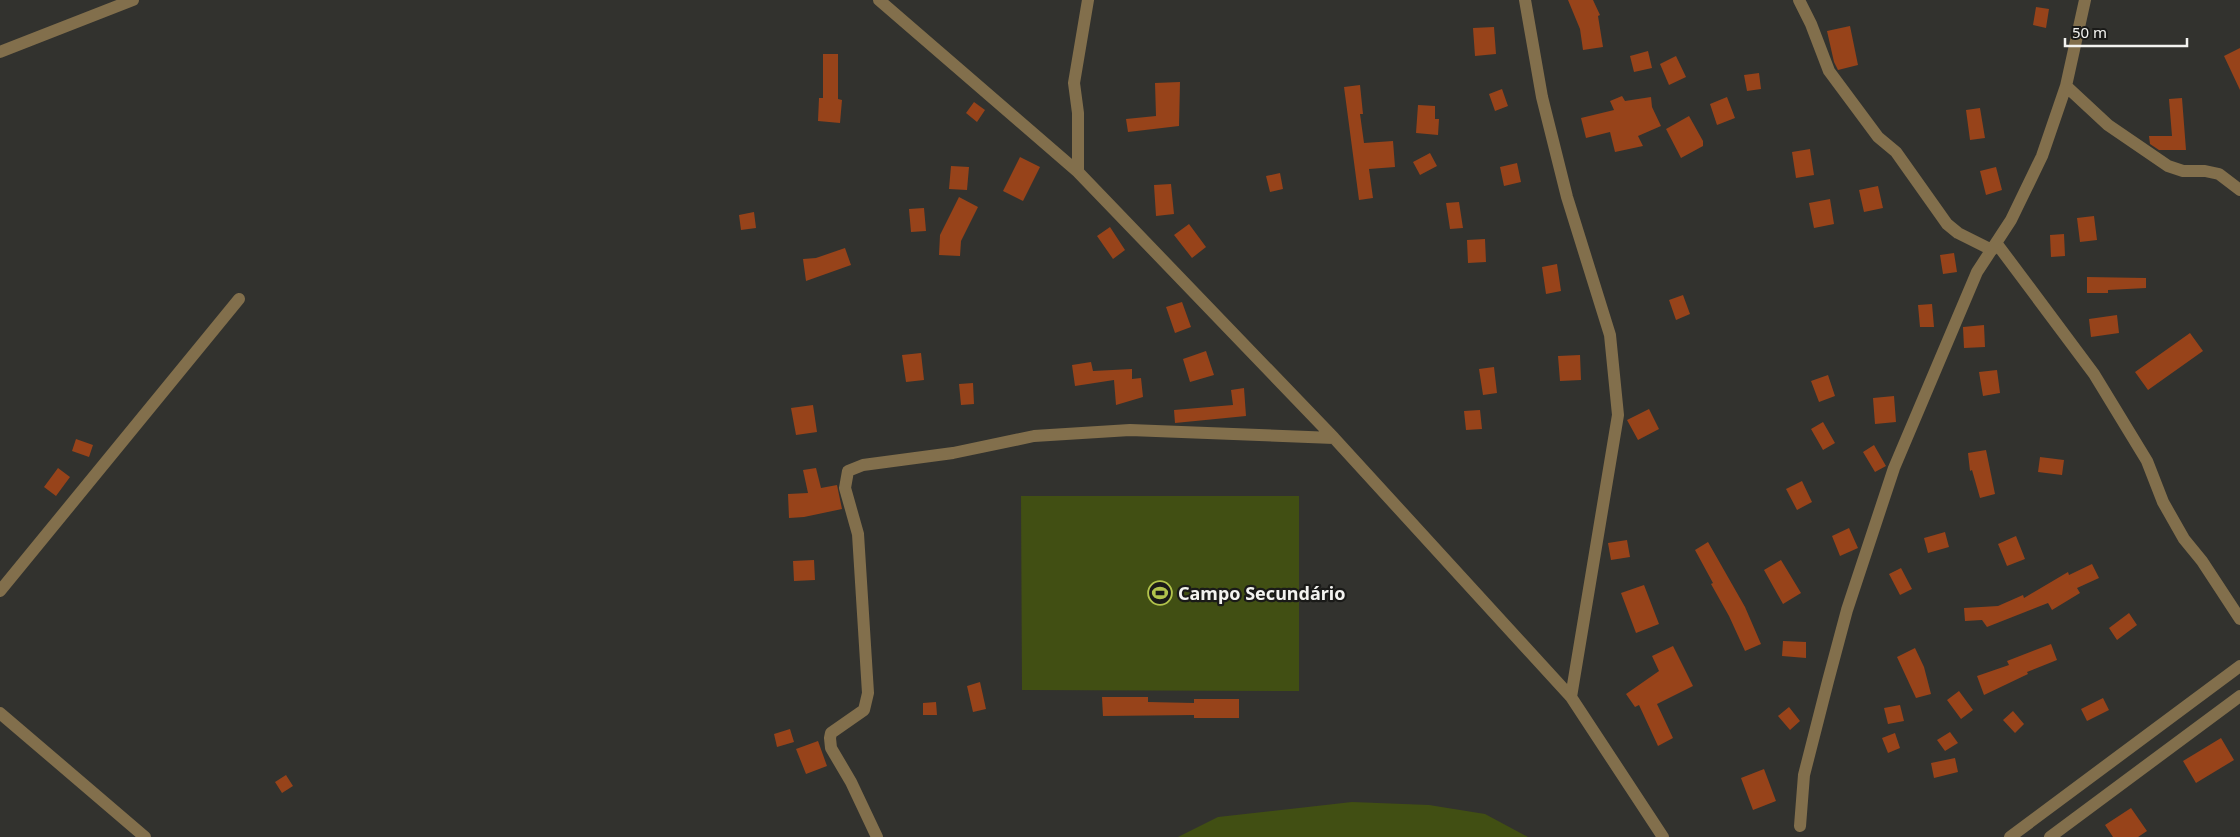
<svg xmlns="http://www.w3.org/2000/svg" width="2240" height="837" viewBox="0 0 2240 837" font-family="'Noto Sans',sans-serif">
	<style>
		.green { fill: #414f13 }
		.building { fill: #97431a }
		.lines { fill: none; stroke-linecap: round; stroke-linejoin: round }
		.minor { stroke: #826f4c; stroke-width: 12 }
		.labels { text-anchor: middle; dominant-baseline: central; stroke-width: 4.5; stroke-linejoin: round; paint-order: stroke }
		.poi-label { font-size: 18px; font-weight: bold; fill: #f3f3f0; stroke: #1a1a18; text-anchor: start }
	</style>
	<rect width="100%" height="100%" fill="#32322e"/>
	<path class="green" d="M 1021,496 L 1299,496 L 1299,691 L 1022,690 Z
		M 1352,802 L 1429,805 L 1485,814 L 1528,837 L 1178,837 L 1218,817 Z"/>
	<path class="building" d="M 1568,0 L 1593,0 L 1600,15 L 1598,16 L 1603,47 L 1583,50 L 1580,29 Z
		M 2036,7 L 2049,9 L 2046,28 L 2033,25 Z
		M 1850,26 L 1858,65 L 1838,70 L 1834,62 L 1827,31 Z
		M 1494,27 L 1496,54 L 1475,56 L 1473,28 Z
		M 2240,48 L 2240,90 L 2224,56 Z
		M 1648,51 L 1652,68 L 1634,72 L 1630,56 Z
		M 823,54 L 838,54 L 838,99 L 842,100 L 840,123 L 818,121 L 819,98 L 823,98 Z
		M 1676,56 L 1686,77 L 1669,85 L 1660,64 Z
		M 1759,73 L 1761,89 L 1747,91 L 1744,75 Z
		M 1180,82 L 1179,126 L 1128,132 L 1126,119 L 1156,116 L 1155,83 Z
		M 1360,85 L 1363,114 L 1360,114 L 1364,143 L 1393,141 L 1395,167 L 1369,169 L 1373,198 L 1359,200 L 1344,87 Z
		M 1502,89 L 1508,106 L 1495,111 L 1489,94 Z
		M 1622,96 L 1625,101 L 1651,97 L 1652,107 L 1661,126 L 1638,136 L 1643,146 L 1615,152 L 1610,132 L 1586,138 L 1581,118 L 1614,110 L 1610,101 Z
		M 1727,97 L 1735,118 L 1717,125 L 1710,104 Z
		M 2182,98 L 2186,150 L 2159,150 L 2150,144 L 2149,136 L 2172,136 L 2169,99 Z
		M 974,102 L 985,110 L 977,122 L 966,113 Z
		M 1418,105 L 1435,106 L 1435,119 L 1439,119 L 1438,135 L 1416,133 Z
		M 1980,108 L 1985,138 L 1970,140 L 1966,110 Z
		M 1689,116 L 1703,141 L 1703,146 L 1681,158 L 1666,129 Z
		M 1810,149 L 1814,175 L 1796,178 L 1792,152 Z
		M 1430,153 L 1437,166 L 1420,175 L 1413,162 Z
		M 1020,157 L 1040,167 L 1023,201 L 1003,191 Z
		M 1517,163 L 1521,182 L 1504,186 L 1500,167 Z
		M 951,166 L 969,167 L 967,190 L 949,189 Z
		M 1996,167 L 2002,190 L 1986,195 L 1980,171 Z
		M 1280,173 L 1283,189 L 1270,192 L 1266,176 Z
		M 1171,184 L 1174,214 L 1156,216 L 1154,185 Z
		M 1878,186 L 1883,208 L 1864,212 L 1859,190 Z
		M 959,197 L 978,207 L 961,241 L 960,256 L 939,255 L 940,235 Z
		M 1830,199 L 1834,224 L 1814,228 L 1809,203 Z
		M 1459,202 L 1463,228 L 1450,229 L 1446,203 Z
		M 924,208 L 926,231 L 911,232 L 909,209 Z
		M 754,212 L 756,228 L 741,230 L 739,215 Z
		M 2094,216 L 2097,240 L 2080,242 L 2077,218 Z
		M 1189,224 L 1206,247 L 1192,258 L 1174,235 Z
		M 1110,227 L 1125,250 L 1113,259 L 1097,236 Z
		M 2064,234 L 2065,256 L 2051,257 L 2050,235 Z
		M 1485,239 L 1486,262 L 1468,263 L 1467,240 Z
		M 845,248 L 851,265 L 806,281 L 803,259 L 816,258 Z
		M 1954,253 L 1957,272 L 1943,274 L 1940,255 Z
		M 1557,264 L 1561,291 L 1546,294 L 1542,267 Z
		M 2087,277 L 2146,278 L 2146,288 L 2108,290 L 2108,293 L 2087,293 Z
		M 1683,295 L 1690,314 L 1676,320 L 1669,300 Z
		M 1182,302 L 1191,327 L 1175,333 L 1166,307 Z
		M 1932,304 L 1934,327 L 1920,327 L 1918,305 Z
		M 2117,315 L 2119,333 L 2091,337 L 2089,319 Z
		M 1984,325 L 1985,347 L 1964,348 L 1963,327 Z
		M 2190,333 L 2203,351 L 2148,390 L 2135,372 Z
		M 1206,351 L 1214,375 L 1190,382 L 1183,359 Z
		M 921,353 L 924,380 L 906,382 L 902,355 Z
		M 1580,355 L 1581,380 L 1560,381 L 1558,356 Z
		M 1091,362 L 1093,371 L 1132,369 L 1132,379 L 1141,378 L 1143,397 L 1116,405 L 1114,380 L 1075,386 L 1072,365 Z
		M 1494,367 L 1497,393 L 1483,395 L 1479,369 Z
		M 1997,370 L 2000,393 L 1983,396 L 1979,372 Z
		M 1828,375 L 1835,396 L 1819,402 L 1811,381 Z
		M 973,383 L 974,404 L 961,405 L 959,384 Z
		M 1244,388 L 1246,416 L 1175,423 L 1174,410 L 1233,405 L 1231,390 Z
		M 1894,396 L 1896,422 L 1875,424 L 1873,398 Z
		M 813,405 L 817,432 L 796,435 L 791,408 Z
		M 1649,409 L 1659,429 L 1638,440 L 1627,420 Z
		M 1480,410 L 1482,429 L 1466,430 L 1464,411 Z
		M 1823,422 L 1835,443 L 1823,450 L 1811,429 Z
		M 76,439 L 93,445 L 89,457 L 72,451 Z
		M 1874,445 L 1886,466 L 1875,472 L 1863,452 Z
		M 1986,450 L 1995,494 L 1980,498 L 1972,470 L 1970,471 L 1968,453 Z
		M 2040,457 L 2064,460 L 2062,475 L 2038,472 Z
		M 58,468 L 70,477 L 56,496 L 44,487 Z
		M 816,468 L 821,488 L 837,485 L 842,509 L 804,517 L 789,518 L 788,494 L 808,493 L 803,470 Z
		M 1802,481 L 1812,502 L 1797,510 L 1786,489 Z
		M 1849,528 L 1858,548 L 1840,556 L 1832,536 Z
		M 1945,532 L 1949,547 L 1928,553 L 1924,538 Z
		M 2016,536 L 2025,559 L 2007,566 L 1998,544 Z
		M 1627,540 L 1630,557 L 1611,560 L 1608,543 Z
		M 1708,542 L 1745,607 L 1761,644 L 1745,651 L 1729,616 L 1711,584 L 1713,583 L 1695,550 Z
		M 814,560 L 815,580 L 794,581 L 793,561 Z
		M 1781,560 L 1801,593 L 1783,604 L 1764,570 Z
		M 2092,564 L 2099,578 L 2077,588 L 2080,593 L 2052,610 L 2048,603 L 1987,627 L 1982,620 L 1965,621 L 1964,608 L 1998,606 L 2023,595 L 2024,598 L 2068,572 L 2069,575 Z
		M 1901,568 L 1912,589 L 1900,595 L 1889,574 Z
		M 1644,585 L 1659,624 L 1636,633 L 1621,593 Z
		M 2129,613 L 2137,625 L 2117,640 L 2109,628 Z
		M 1783,641 L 1806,642 L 1806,658 L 1782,656 Z
		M 2051,644 L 2057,660 L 2027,672 L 2028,674 L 1984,695 L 1977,676 L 2009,665 L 2007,661 Z
		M 1673,646 L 1693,686 L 1657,704 L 1673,738 L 1658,746 L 1639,705 L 1635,707 L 1626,694 L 1659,671 L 1652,656 Z
		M 1915,648 L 1924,667 L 1931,694 L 1916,698 L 1897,657 Z
		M 980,682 L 986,709 L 973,712 L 967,686 Z
		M 1959,691 L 1973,710 L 1961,719 L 1947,700 Z
		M 1102,697 L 1148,697 L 1148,702 L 1194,703 L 1194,699 L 1239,699 L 1239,718 L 1194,718 L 1194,715 L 1103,716 Z
		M 2103,698 L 2109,710 L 2087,721 L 2081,709 Z
		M 936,702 L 937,715 L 923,715 L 923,703 Z
		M 1900,705 L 1904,721 L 1888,724 L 1884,708 Z
		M 1789,707 L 1800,721 L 1790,730 L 1778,716 Z
		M 2013,711 L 2024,724 L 2015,733 L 2003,720 Z
		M 790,729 L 794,742 L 777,747 L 774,734 Z
		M 1950,732 L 1958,743 L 1945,751 L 1937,740 Z
		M 1895,733 L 1900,748 L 1888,753 L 1882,738 Z
		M 2221,738 L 2234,760 L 2196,783 L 2183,761 Z
		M 818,741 L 827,766 L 806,774 L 796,749 Z
		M 1955,758 L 1958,772 L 1934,778 L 1931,763 Z
		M 1764,769 L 1776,801 L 1753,810 L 1741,778 Z
		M 286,775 L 293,786 L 282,793 L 275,782 Z
		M 2131,808 L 2147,831 L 2138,837 L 2113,837 L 2105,825 Z"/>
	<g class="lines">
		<path class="minor" d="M 879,0 L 1078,172 L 1334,438 L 1571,697 L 1663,837
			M 1525,0 L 1542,97 L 1567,197 L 1610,335 L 1618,415 L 1571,697
			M 1799,0 L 1811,24 L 1829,71 L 1878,137 L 1896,152 L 1947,224 L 1958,233 L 1992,250
			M 0,52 L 133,0
			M 2066,86 L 2108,125 L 2168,166 L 2183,171 L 2205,171 L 2219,174 L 2240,190
			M 1078,172 L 1078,113 L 1074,83 L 1088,0
			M 1997,244 L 2094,374 L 2147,461 L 2163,502 L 2184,539 L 2202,561 L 2240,619
			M 0,591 L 239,299
			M 0,713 L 145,837
			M 1800,826 L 1804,775 L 1828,681 L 1847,610 L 1894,468 L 1977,272 L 2011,220 L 2042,156 L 2066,86 L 2085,0
			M 877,837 L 851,782 L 831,748 L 830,738 L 831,733 L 864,710 L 868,693 L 858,534 L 845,488 L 848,471 L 863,465 L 953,453 L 1034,436 L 1130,430 L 1334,438
			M 2010,837 L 2240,666
			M 2050,837 L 2240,696"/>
	</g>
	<defs>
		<g id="stadium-ring" transform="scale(1.25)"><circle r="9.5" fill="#1a1a18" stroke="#b2c34c" stroke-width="1.5"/><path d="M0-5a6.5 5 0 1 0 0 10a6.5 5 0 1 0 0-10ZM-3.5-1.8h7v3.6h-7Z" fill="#b2c34c"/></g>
	</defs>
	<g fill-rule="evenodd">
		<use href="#stadium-ring" x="1160" y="593"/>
	</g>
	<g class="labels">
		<g class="poi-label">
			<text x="1178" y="593">Campo Secundário</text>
		</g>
	</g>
	<path d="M2065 38v8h122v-8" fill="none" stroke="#f3f3f0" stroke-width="2.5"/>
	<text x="2072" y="38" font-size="15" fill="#f3f3f0" stroke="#1a1a18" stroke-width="4" paint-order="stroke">50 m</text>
</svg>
